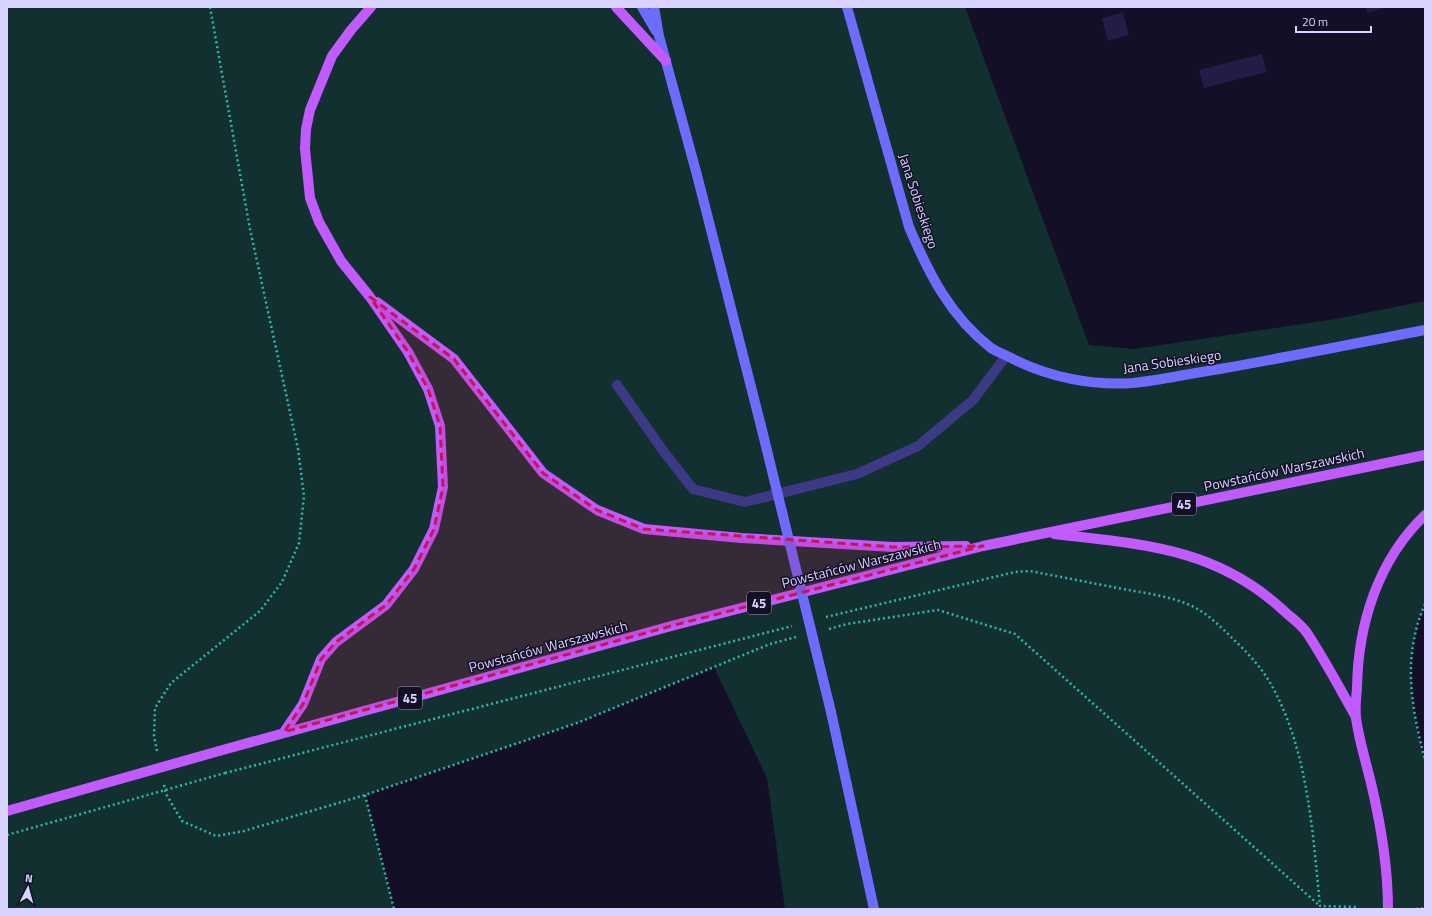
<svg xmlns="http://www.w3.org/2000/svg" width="1432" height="916" viewBox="0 0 1432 916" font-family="'Titillium Web',sans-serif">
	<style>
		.green { fill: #12302f }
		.building { fill: #241b47 }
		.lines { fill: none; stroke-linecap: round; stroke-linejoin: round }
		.path { stroke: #2fb8b0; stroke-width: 2.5; stroke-dasharray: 2 3; stroke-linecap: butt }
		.lane { stroke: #3d3a85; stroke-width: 10 }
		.secondary { stroke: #6f6bff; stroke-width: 10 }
		.primary { stroke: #c25bff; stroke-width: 10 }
		.path-bridge { stroke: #2fb8b0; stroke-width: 2.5; stroke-dasharray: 2 3; stroke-linecap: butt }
		.secondary-bridge { stroke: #6f6bff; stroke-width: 10 }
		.primary-bridge { stroke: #c25bff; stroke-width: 10 }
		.marked { fill: #c2185b; fill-opacity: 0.2; stroke: #c2185b; stroke-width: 3; stroke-dasharray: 8 5; stroke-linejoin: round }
		.labels { text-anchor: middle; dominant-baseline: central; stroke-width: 3; stroke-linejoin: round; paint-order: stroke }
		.shield { fill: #130f26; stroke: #9e99be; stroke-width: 1 }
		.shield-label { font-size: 13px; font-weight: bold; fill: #d9d4ff }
		.street-label { font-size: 14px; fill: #d9d4ff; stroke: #130f26 }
	</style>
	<rect width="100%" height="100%" fill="#130f26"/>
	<path class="green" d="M 7,7 L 965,7 L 1089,345 L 1134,349 L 1336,319 L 1425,301 L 1425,604 C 1407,647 1409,685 1417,730 C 1419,740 1424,751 1425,762 C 1427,811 1425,860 1425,909 L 785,909 L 767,778 L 714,667 L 577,723 L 365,795 L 394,909 L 7,909 Z"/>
	<path class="building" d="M 1366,7 L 1387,7 L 1367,13 Z
		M 1123,12 L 1129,35 L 1108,41 L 1102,18 Z
		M 1262,54 L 1267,72 L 1204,88 L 1199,70 Z"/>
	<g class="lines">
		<path class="path" d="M 1425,604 C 1402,657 1411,706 1425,760
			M 826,617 L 1015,572 L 1030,571 C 1061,577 1092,583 1123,589 C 1145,593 1169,596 1190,605 C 1207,613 1220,626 1233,639 C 1248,653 1263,669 1273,688 C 1308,752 1313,835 1320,906 L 1356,907
			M 829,629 L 847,624 L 938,610 L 1015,634 L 1320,906
			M 157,751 L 154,736 L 155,708 L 171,683 L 260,611 L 282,582 L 299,543 L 304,496 L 298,449 L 250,229 L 210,7
			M 225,773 L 792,626
			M 164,785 L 166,794 L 182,821 L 216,836 L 244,831 L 365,795 L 577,723 L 770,644 L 796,637
			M 365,795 L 394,909
			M 1416,909 L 1425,908"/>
		<path class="lane" d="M 617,385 L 664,452 L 693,489 L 745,502 L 857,474 L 918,446 L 973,400 L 1006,356"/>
		<path class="secondary" d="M 642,7 L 656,31
			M 654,7 L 659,36 L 697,175 L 761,426
			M 847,7 L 909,227 C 929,274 950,316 991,348 C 997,352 1006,355 1013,359 C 1049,377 1092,386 1133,383 C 1162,380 1191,373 1220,369 C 1288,357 1357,343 1425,330
			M 831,712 L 874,909"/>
		<path class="primary" d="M 616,7 L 666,61
			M 377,302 L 454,359 L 543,473 L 597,510 L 644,529 L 741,538 L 893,547 L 966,546
			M 1054,534 C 1140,544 1215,547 1283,610 C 1290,617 1301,624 1307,633 C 1325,660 1340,689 1356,717
			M 284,732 L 303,704 L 321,659 L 336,642 L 386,605 L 414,569 L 434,529 L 443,487 L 440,426 L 428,389 L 408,352 L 370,297 L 341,261 L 319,222 L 310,198 L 305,149 L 306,129 L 310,110 L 332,56 L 351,30 L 371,7
			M 219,751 L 675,625 L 983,546 L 1425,455
			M 1388,909 C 1388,866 1381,825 1371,783 C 1366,762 1359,740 1356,718 C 1355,709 1356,698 1357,688 C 1358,624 1378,560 1425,515"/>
		<path class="path-bridge" d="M 7,835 L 225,773"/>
		<path class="secondary-bridge" d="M 761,426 L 831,712"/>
		<path class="primary-bridge" d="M 7,811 L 219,751"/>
	</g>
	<path class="marked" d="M 370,297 L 454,359 L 543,473 L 597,510 L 644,529 L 893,547 L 983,546 L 675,625 L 284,732 L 303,704 L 321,659 L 336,642 L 386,605 L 414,569 L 434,529 L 443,487 L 440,426 L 428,389 L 408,352 Z"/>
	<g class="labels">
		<g class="shield">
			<rect x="1172" y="493" width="24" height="22" rx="3"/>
			<rect x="747" y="592" width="24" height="22" rx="3"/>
			<rect x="398" y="687" width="24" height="22" rx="3"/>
		</g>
		<g class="shield-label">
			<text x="1184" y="504">45</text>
			<text x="759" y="603">45</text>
			<text x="410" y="698">45</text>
		</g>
		<g class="street-label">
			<text transform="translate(919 201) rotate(72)">Jana Sobieskiego</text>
			<text transform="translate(1172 361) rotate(-8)">Jana Sobieskiego</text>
			<text transform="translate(1284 469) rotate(-12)">Powstańców Warszawskich</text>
			<text transform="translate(861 563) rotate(-14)">Powstańców Warszawskich</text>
			<text transform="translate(548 646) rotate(-15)">Powstańców Warszawskich</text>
		</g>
	</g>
	<rect width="1432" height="916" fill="none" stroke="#d9d4ff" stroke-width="16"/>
	<g transform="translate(28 888) rotate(6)" stroke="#130f26" stroke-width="3" paint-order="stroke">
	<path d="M0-3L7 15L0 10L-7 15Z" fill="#d9d4ff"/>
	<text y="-6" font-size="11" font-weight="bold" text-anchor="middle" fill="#d9d4ff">N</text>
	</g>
	<path d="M1296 26v6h75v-6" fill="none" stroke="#d9d4ff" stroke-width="2"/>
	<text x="1302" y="26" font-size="12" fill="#d9d4ff" stroke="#130f26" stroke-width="3" paint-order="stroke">20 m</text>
</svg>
